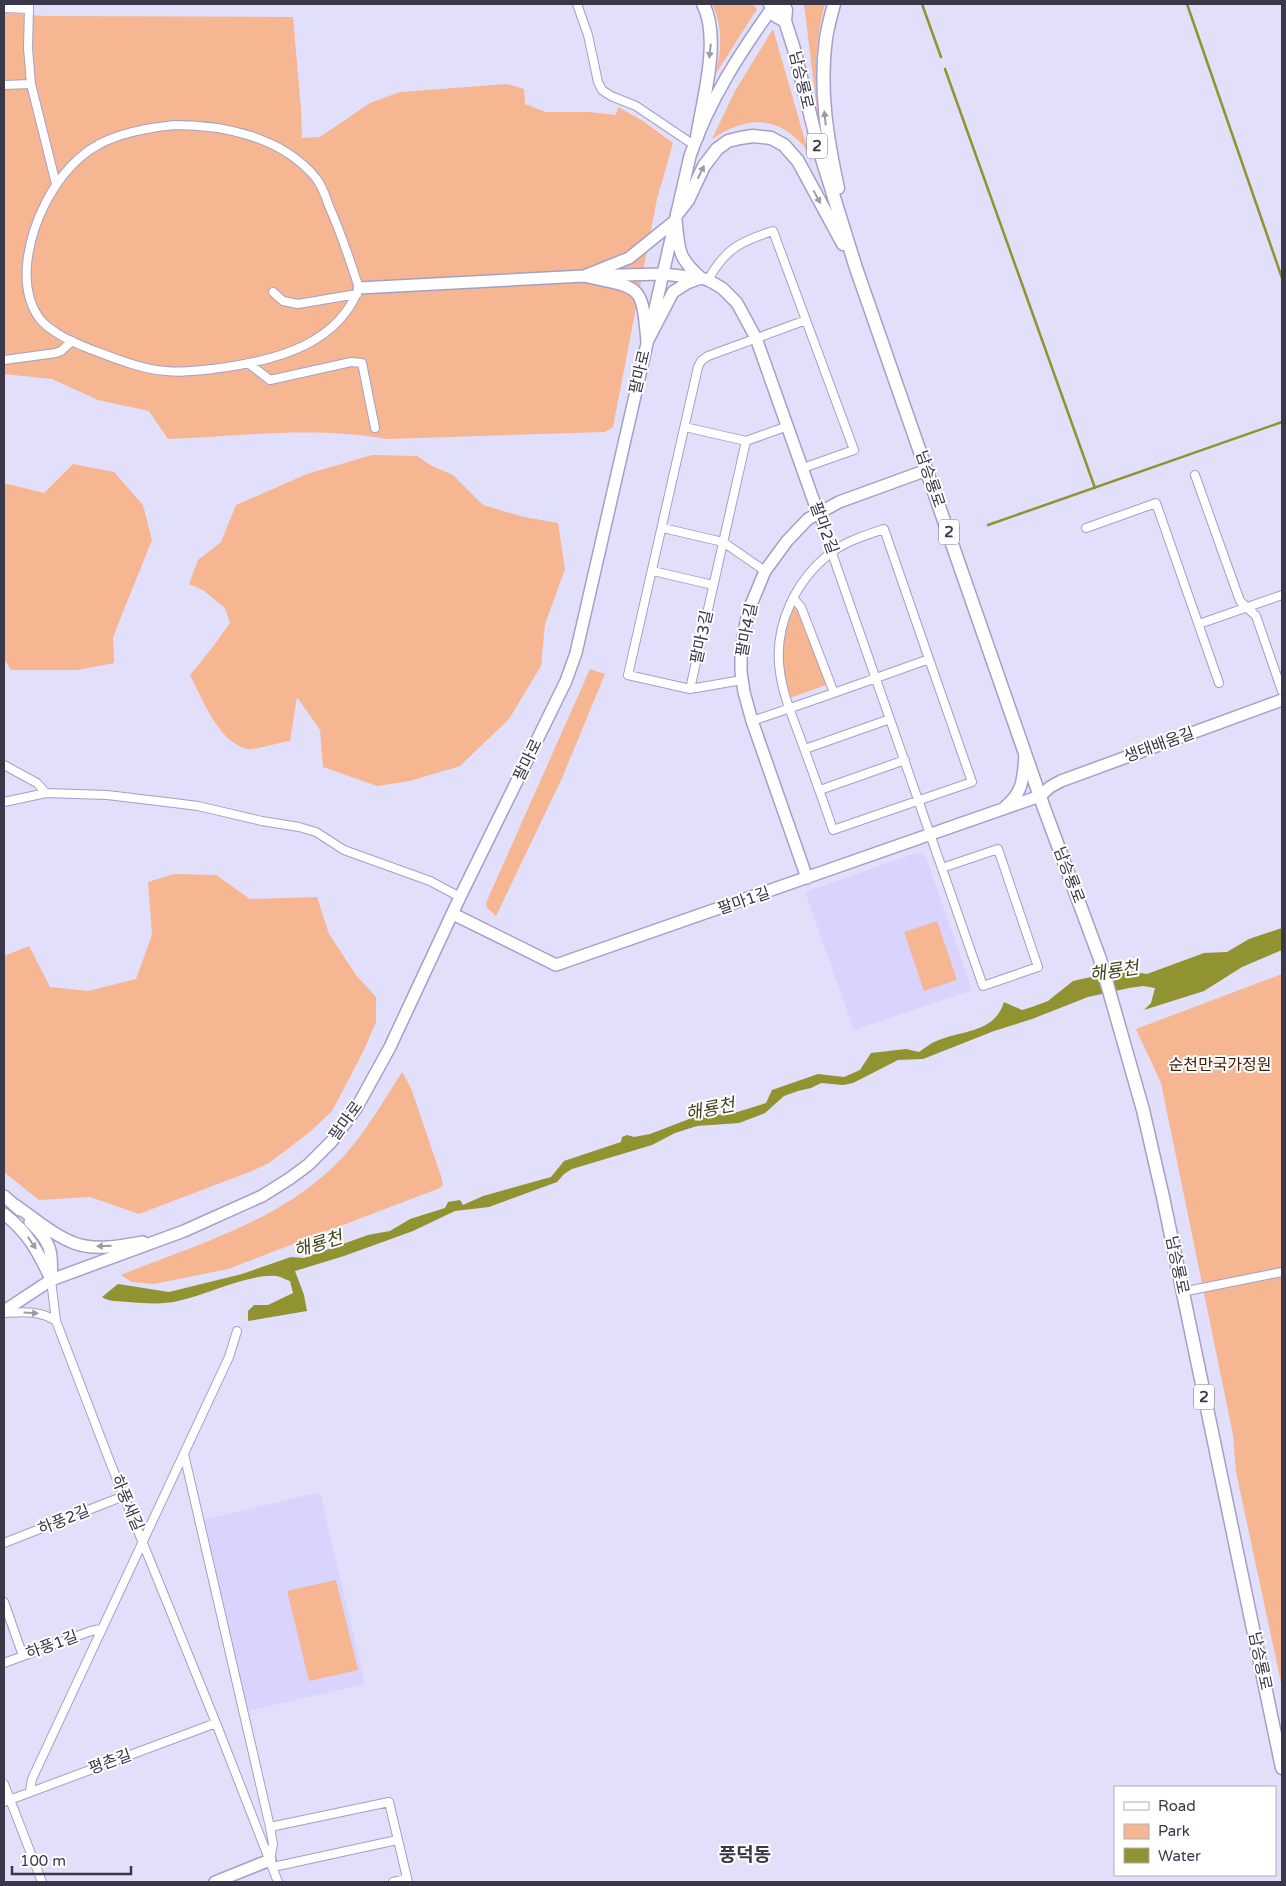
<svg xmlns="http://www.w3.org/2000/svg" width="1286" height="1886" viewBox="0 0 1286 1886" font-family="'Varela Round','Noto Sans KR',sans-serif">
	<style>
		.built { fill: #d9d4fe }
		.green { fill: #f7b692 }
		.water { fill: #919230 }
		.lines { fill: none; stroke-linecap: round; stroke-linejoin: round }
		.stream { stroke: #919230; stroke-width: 2.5 }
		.street-casing { stroke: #a49fc9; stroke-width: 10 }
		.secondary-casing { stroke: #a49fc9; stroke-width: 14 }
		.primary-casing { stroke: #a49fc9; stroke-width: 15 }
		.street { stroke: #fff; stroke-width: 8 }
		.secondary { stroke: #fff; stroke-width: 11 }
		.primary { stroke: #fff; stroke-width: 12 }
		.oneway { fill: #9c9ba4 }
		.labels { text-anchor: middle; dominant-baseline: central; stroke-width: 4; stroke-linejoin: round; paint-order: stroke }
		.shield { fill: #fff; stroke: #74737f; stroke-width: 1 }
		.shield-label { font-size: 15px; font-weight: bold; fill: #393748 }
		.street-label { font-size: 16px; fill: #393748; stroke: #fff }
		.park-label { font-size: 16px; fill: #42210d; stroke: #fff }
		.water-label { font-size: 18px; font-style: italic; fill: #44451d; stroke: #fff }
		.quarter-label { font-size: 19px; font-weight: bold; fill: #393748; stroke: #fff }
	</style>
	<rect width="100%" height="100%" fill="#e1dffa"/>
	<path class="built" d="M 916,853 L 922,854 L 926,857 L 972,990 L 854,1030 L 805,892 Z
		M 320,1492 L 365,1684 L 243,1712 L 200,1521 Z"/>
	<path class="green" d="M 712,4 L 753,4 L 757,9 L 715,75 C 722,50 723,27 712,4 Z
		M 804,4 L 825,4 C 811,53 816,103 823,153 L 821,142 Z
		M 4,13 L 46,16 L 293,17 L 301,109 L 302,138 L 320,137 L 370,103 L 400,92 L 507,84 L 524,89 L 525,104 L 546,112 L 589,112 L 616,115 L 618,107 L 643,121 L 673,143 L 657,199 L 613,427 L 605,432 L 387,439 C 315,426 240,436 168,439 L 149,411 L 98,400 L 52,379 L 4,374 Z
		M 773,29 L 814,172 C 811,164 808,150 802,144 C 774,114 744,118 712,139 L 735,91 Z
		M 372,455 L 417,456 L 432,466 L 453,475 L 483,505 L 524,517 L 558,523 L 565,569 L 545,624 L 541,666 L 509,719 L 460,766 L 410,781 L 377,786 L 323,767 L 320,730 L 297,697 L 290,741 C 281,742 255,750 248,749 C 219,744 202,698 190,675 L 212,648 L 230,623 L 225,608 L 203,590 L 189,584 L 198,560 L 221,542 L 236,505 L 307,474 Z
		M 73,464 L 114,472 L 143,505 L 152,540 L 113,637 L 114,663 L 78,670 L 11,670 L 4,659 L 4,483 L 44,493 Z
		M 791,607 L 797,608 L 826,685 L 790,698 C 779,661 782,644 791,607 Z
		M 590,669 L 605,674 L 562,778 L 496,916 L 487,908 L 486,903 Z
		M 174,874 L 216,875 L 250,899 L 317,897 L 329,934 L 356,975 L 376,997 L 376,1022 L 363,1052 L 332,1111 L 311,1131 L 269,1163 L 252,1171 L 139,1214 L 90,1197 L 39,1200 L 4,1172 L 4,956 L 29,946 L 50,987 L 88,991 L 136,979 L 152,935 L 148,882 Z
		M 937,921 L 957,980 L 924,991 L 904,932 Z
		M 1282,974 L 1282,1687 L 1236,1472 L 1233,1435 L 1161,1083 L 1136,1029 Z
		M 402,1072 L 411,1088 L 441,1176 L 443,1185 L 440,1188 L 228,1269 L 154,1284 L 132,1282 L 121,1275 C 200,1243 292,1218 349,1150 C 369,1127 385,1098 402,1072 Z
		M 336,1580 L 358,1670 L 309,1681 L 287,1591 Z"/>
	<path class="water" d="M 1282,928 L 1282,950 L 1242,967 L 1204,991 L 1144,1010 L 1151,1003 L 1155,988 L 1143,986 L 1129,988 L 1088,997 L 1032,1019 L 994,1031 L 923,1059 L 898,1060 L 853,1083 L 843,1085 L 821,1083 L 811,1088 L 798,1091 L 784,1096 L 765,1113 L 739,1123 L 697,1126 L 675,1133 L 652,1145 L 572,1169 L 564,1174 L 557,1182 L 489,1207 L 455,1211 L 413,1231 L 344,1256 L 295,1271 L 304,1295 L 307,1311 L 248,1321 L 248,1311 L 254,1305 L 268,1305 L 293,1293 L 290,1281 C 286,1280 280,1276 276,1276 C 247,1274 207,1295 178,1301 C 161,1305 145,1303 128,1302 C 120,1301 108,1302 102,1297 L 118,1284 L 169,1292 L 242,1274 L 291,1257 L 304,1258 L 368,1235 L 390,1231 L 410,1219 L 445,1208 L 448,1202 L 460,1200 L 463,1205 L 483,1196 L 551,1177 L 564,1161 L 621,1142 L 622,1137 L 627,1135 L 634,1137 L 650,1134 L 697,1116 L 731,1114 L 766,1103 L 772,1090 L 818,1074 L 844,1077 L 860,1070 L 871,1053 L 906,1049 L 919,1052 C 925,1048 932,1042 939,1040 C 965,1030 995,1032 1004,1002 L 1022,1010 L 1032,1007 L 1048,1001 L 1073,981 L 1122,970 L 1147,974 L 1204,953 L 1227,952 L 1249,939 Z"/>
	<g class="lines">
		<path class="stream" d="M 922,4 L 941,57
			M 1187,4 L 1282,278
			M 945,69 L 1095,488
			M 988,525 L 1282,422"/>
		<g class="street-casing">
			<path id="street" d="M 577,4 L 588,35 L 598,82 L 602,90 L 611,96 L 636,106 L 694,145
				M 4,8 L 29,9 L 29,5
				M 29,9 L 28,48 L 31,84
				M 4,85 L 31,84 L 56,184
				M 175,125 C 225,125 282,137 316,178 C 322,186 326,197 329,206 C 341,233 350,260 359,288 C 338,343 280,359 227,367 C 207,370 186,373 166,371 C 140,369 114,358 90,349 C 73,342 51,333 39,318 C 16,285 29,235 46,202 C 76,145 114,131 175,125 Z
				M 708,280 C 725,249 741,241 773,231 L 854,450 L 803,468
				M 273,292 L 283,301 L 298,304 L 357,294
				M 4,360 L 56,353 L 61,351 L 72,341
				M 248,363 L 270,380 L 351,362 L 362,363 L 375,428
				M 685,427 L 746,441 L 788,426
				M 1195,475 L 1240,601 L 1256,616 L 1282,691
				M 818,513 L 983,986 L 1038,967 L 998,849 L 942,868
				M 663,528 L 723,542 L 765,571
				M 1086,528 L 1156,503 L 1219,683
				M 653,571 L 713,585
				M 793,598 L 801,607 L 834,693
				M 1199,624 L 1282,595
				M 742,680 L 690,689 L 628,675 L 698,367 L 701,361 L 708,356 L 806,320
				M 690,689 L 746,441
				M 752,721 C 812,701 871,680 929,659 L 972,782 L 833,830 C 823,800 812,770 801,740 C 793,718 783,695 780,672 C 773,626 796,579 832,552 C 847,541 866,535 884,529 L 929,659
				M 805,749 L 890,719
				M 4,765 L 37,783 L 46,793 L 107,795 L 166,802 L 198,806 L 262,821 L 299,827 L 316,832 L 344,850 L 430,881 L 460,897
				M 820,790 L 905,760
				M 4,802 L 46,793
				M 51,1280 L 56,1321 L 110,1462 L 216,1723 L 278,1882
				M 1182,1292 L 1282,1272
				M 4,1313 C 22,1312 40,1310 56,1321
				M 184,1454 L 270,1827 L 273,1844 L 270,1860
				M 4,1543 L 124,1496
				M 4,1602 L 23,1656
				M 4,1663 L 91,1631 L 101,1629
				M 4,1784 L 42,1882
				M 30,1791 L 32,1779 L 229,1357 L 237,1331
				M 4,1802 L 216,1723
				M 270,1827 L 389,1802 L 408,1882
				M 273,1867 L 397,1840
				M 393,1882 L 407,1879"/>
		</g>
		<g class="secondary-casing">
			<path id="secondary" d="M 676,220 C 679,249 677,257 701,278 L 687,283 L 673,292 L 647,342 C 642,282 641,289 584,276 L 629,258 Z
				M 359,288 L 584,276 L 662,274 L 701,278 L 708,280 L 722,288 L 737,303 L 756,338 L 818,513
				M 1005,807 C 1024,791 1023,778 1025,755
				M 807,878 L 752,721 L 744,692 L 741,672 L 741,649 L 748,612 L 765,571 L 787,541 L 808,519 L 839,502 L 927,470
				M 453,914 L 556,965 L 1040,796 L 1050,787 L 1061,781 L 1282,700
				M 4,1196 L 20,1210
				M 15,1205 C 34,1218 53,1235 74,1243 C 95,1251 121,1246 143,1242
				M 4,1214 C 28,1232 38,1252 51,1279
				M 30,1222 C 51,1242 53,1251 51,1280
				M 4,1311 L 51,1280 L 184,1231 L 262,1196 L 289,1179 L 308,1165 L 332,1141 L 357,1107 L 390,1047 L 460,897 L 566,681 L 576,653 L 690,156 C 709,100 741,51 775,4
				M 215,1882 L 270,1860"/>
		</g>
		<g class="primary-casing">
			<path id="primary" d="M 770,4 L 776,16 L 785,21
				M 783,4 L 786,10 L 785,21 L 794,49 L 818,146 L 856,268 L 1044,808 L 1100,959 L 1143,1110 L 1163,1197 L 1282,1768
				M 834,4 C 831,15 828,26 826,38 C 819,89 827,138 838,188
				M 697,137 C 703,99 721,38 703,4
				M 677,214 L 688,200 L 704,166 L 717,149 L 728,141 L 740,138 L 753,136 L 771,138 L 784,145 L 798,161 L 843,244"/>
		</g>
		<use href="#street" class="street"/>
		<use href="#secondary" class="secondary"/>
		<use href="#primary" class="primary"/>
	</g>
	<defs><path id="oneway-solid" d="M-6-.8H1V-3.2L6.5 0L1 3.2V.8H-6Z" transform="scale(1.25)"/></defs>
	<g class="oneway">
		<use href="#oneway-solid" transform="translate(710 51) rotate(96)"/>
		<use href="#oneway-solid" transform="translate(825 118) rotate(-96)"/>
		<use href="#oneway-solid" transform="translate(701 172) rotate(-64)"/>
		<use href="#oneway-solid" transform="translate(817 197) rotate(62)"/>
		<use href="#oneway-solid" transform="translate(32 1243) rotate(56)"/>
		<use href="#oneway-solid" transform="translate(104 1246) rotate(179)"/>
		<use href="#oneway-solid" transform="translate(31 1313) rotate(4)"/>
	</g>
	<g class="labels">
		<g class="shield">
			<rect x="807" y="133.5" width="20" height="25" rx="4"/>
			<rect x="939" y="519.5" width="20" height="25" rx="4"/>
			<rect x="1194" y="1384.5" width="20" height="25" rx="4"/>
		</g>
		<g class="shield-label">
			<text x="817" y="146">2</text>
			<text x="949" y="532">2</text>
			<text x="1204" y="1397">2</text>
		</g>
		<g class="street-label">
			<text transform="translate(801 80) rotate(77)">남승룡로</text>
			<text transform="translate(640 372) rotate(-77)">팔마로</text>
			<text transform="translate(930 479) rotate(71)">남승룡로</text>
			<text transform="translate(824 528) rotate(70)">팔마2길</text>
			<text transform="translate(747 630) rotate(-79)">팔마4길</text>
			<text transform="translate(702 637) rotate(-78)">팔마3길</text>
			<text transform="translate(1159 745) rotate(-20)">생태배움길</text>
			<text transform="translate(528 760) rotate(-64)">팔마로</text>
			<text transform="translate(1069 875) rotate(69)">남승룡로</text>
			<text transform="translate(744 901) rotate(-19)">팔마1길</text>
			<text transform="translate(346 1121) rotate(-54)">팔마로</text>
			<text transform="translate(1177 1265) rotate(78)">남승룡로</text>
			<text transform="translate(127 1503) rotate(67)">하풍새길</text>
			<text transform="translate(64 1520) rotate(-22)">하풍2길</text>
			<text transform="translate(52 1645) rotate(-20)">하풍1길</text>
			<text transform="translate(1260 1661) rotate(78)">남승룡로</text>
			<text transform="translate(110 1762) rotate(-20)">평촌길</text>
		</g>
		<g class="park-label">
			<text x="1220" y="1065">순천만국가정원</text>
		</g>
		<g class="water-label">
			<text transform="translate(1114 971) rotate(-9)">해룡천</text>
			<text transform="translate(710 1109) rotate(-11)">해룡천</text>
			<text transform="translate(318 1244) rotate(-17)">해룡천</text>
		</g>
		<g class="quarter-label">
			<text x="745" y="1855">풍덕동</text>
		</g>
	</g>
	<rect width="1286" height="1886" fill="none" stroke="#393748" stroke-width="10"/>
	<rect x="1114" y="1786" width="162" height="90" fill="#ffffff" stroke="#b0afb6"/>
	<rect x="1124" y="1802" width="25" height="8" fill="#ffffff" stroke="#b0afb6"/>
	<text x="1158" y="1811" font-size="15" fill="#393748">Road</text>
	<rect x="1124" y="1824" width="25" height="15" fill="#f7b692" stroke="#b0afb6"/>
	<text x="1158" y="1836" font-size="15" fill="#393748">Park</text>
	<rect x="1124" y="1848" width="25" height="15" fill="#919230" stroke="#b0afb6"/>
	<text x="1158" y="1861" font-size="15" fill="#393748">Water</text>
	<path d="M12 1866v8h119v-8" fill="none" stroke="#393748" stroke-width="2.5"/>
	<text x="20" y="1866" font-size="15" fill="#393748" stroke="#ffffff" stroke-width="4" paint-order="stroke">100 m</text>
</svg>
